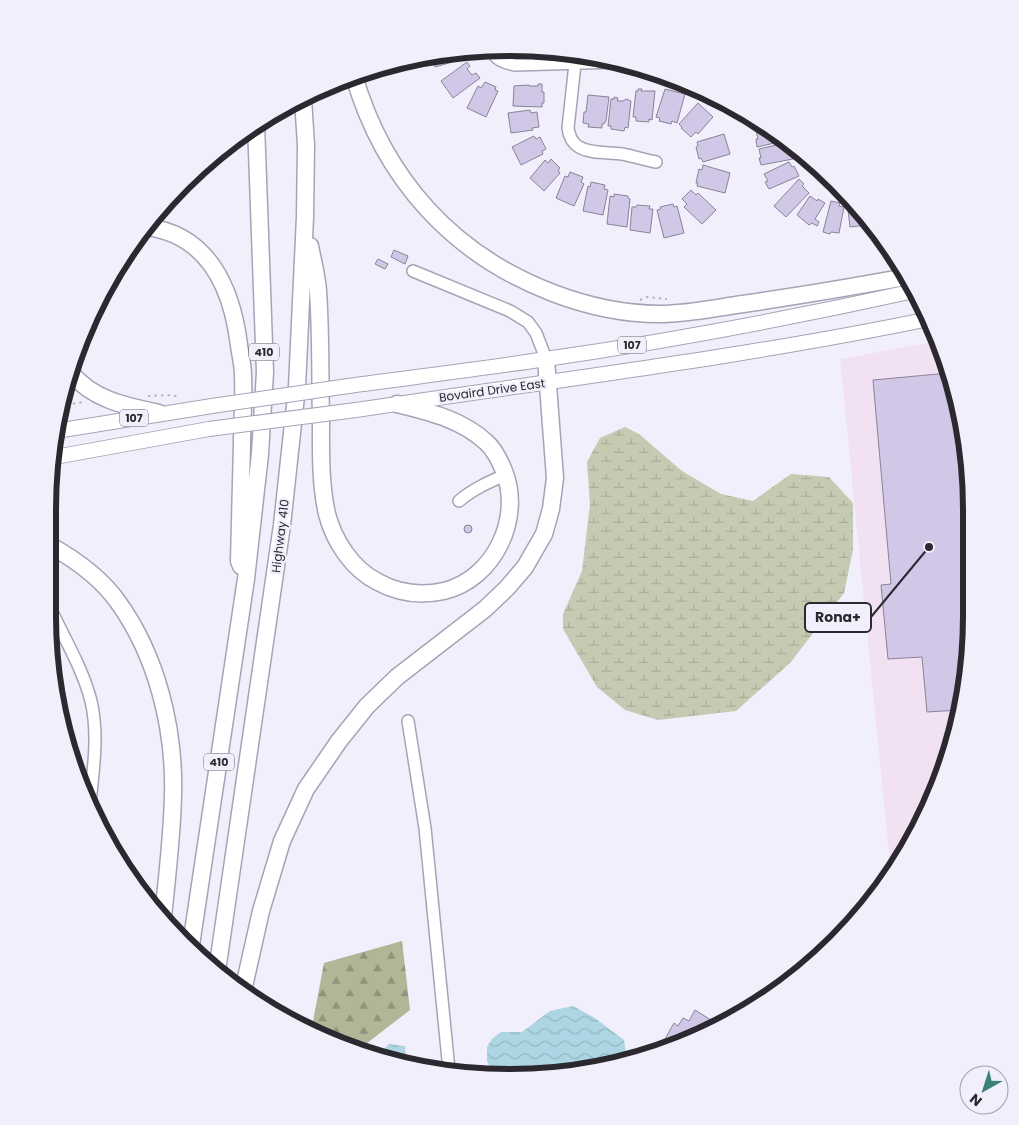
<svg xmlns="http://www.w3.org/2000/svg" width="1019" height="1125" viewBox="0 0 1019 1125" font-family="Poppins,sans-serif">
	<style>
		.commercial { fill: #f1e1f3 }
		.forest { fill: url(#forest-firs) }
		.wetland { fill: url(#wetland-marsh) }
		.water { fill: url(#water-waves) }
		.building { fill: #d1c7e7; stroke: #898396 }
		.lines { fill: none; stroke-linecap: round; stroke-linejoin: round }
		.minor-casing { stroke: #a8a2b6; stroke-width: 14 }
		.major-casing { stroke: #a8a2b6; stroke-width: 16 }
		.highway-casing { stroke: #a8a2b6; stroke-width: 19 }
		.path { stroke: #b6b3bf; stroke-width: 2; stroke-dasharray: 2.5 4; stroke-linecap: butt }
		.minor { stroke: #fff; stroke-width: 11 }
		.major { stroke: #fff; stroke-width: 14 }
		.highway { stroke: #fff; stroke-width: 16 }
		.major-bridge-casing { stroke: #a8a2b6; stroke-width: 16; stroke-linecap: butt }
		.major-bridge { stroke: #fff; stroke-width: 14 }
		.labels { text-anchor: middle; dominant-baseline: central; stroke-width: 5; stroke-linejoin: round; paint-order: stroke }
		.shield { fill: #f2effc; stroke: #67646d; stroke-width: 1 }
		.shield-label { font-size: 11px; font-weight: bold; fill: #2b2830 }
		.street-label { font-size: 12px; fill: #2b2830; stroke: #f2effc }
		.rim { fill: none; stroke: #2b2830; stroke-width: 6 }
		.leader { fill: none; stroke: #2b2830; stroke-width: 2 }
		.callout-dot { fill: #2b2830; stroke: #f2effc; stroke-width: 2 }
		.callout { fill: #f2effc; stroke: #2b2830; stroke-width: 2 }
		.callout-label { font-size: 14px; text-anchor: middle; font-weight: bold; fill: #2b2830 }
	</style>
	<defs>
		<pattern id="forest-firs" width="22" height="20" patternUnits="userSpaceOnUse" patternTransform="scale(1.25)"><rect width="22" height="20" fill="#b0b696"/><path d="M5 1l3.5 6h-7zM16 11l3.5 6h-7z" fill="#8f947b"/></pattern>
		<pattern id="wetland-marsh" width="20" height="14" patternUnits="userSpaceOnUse" patternTransform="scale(1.25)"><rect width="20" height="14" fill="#c5cab2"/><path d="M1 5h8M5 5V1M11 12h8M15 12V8" fill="none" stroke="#a9ae99"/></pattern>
		<pattern id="water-waves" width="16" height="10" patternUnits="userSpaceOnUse" patternTransform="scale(1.25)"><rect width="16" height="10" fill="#aed5e3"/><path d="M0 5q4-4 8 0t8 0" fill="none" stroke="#96b7c3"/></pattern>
	</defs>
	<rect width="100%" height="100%" fill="#f2effc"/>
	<path class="commercial" d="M 939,341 L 963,419 L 971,509 L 968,676 L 947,764 L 910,846 L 891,873 L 840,359 Z"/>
	<path class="forest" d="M 402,941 L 410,1010 L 358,1050 L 311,1032 L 324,963 Z"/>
	<path class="wetland" d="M 625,427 L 639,434 L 682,471 L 721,494 L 753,501 L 791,474 L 829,477 L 853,503 L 853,550 L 844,593 L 790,663 L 736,711 L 658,720 L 625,710 L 597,687 L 563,629 L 563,614 L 582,571 L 590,504 L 587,462 L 600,438 Z"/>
	<path class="water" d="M 573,1006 L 595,1018 L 624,1040 L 627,1060 L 600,1069 L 509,1077 L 494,1076 L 487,1061 L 487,1047 L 492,1039 L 501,1032 L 522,1032 L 550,1011 Z
		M 389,1044 L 405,1046 L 407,1064 L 390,1062 L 376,1056 Z"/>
	<path class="building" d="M 464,52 L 466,56 L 462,57 L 463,59 L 435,67 L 432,55 Z
		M 467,62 L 470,66 L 467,69 L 472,75 L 476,73 L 480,78 L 453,98 L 441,81 Z
		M 485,82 L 496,87 L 495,90 L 498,91 L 486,117 L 467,108 L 478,86 L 481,88 Z
		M 538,84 L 542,84 L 542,92 L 544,92 L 544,103 L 542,103 L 542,107 L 513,106 L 514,86 L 529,85 L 529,86 L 538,86 Z
		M 638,89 L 642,89 L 641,91 L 655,91 L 652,120 L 649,119 L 649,122 L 636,121 L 636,117 L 633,117 L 636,91 L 638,91 Z
		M 665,89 L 685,94 L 677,123 L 672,121 L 671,124 L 659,121 L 660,118 L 656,117 Z
		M 588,95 L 609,97 L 606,121 L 604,124 L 602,124 L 602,128 L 588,127 L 589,124 L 583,123 L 584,112 L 586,112 Z
		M 614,97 L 618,98 L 617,101 L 623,101 L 626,99 L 631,101 L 628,128 L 625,127 L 624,131 L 611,129 L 611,126 L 608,126 L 611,99 L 614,99 Z
		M 698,103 L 713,117 L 698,134 L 696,132 L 691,137 L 681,128 L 682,127 L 679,124 Z
		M 530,110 L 531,113 L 537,112 L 539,127 L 532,128 L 533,130 L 511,133 L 508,113 Z
		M 769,128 L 783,139 L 778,140 L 779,142 L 757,147 L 756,139 L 758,139 L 756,131 Z
		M 724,134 L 730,154 L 703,162 L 701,158 L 699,159 L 696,147 L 698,146 L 697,142 Z
		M 534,136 L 536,139 L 540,137 L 546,149 L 542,151 L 543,154 L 521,165 L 512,147 Z
		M 785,143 L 786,144 L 790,145 L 793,159 L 761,165 L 759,158 L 761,158 L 759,149 Z
		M 551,159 L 560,168 L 558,170 L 560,173 L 544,191 L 530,178 L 545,160 L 548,163 Z
		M 789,162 L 792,167 L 794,166 L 799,176 L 769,189 L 765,182 L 768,181 L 764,174 Z
		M 703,165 L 730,173 L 725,193 L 697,186 L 698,183 L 696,183 L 699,169 L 702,170 Z
		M 570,172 L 583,177 L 581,182 L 584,184 L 574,206 L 556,198 L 565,176 L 568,177 Z
		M 799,179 L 804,184 L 802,186 L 809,193 L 786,217 L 774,206 Z
		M 591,182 L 605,185 L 604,189 L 608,190 L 603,215 L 583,211 L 588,186 L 590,187 Z
		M 691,190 L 696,195 L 698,193 L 716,210 L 702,224 L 684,207 L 687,204 L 682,199 Z
		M 614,194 L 628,196 L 628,198 L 630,199 L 627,227 L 607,224 L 610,196 L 614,197 Z
		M 810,196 L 817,201 L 818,199 L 825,203 L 815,219 L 819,222 L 817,226 L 812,223 L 809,225 L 797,215 Z
		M 831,201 L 840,203 L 839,206 L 844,207 L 839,233 L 831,232 L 830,234 L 823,232 Z
		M 847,201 L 851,201 L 866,219 L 867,225 L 850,227 Z
		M 673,204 L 674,207 L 677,206 L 684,233 L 664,238 L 657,210 L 661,209 L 660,207 Z
		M 637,205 L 650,206 L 649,209 L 653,209 L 650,233 L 630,230 L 632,207 L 636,207 Z
		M 394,250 L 408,256 L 405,264 L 391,257 Z
		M 378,259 L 388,264 L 385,269 L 375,264 Z
		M 949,373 L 963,419 L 971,509 L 968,676 L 960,710 L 927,712 L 922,657 L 888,659 L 881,585 L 891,584 L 873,380 Z
		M464 529a4 4 0 1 1 8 0a4 4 0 1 1-8 0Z
		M 695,1010 L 711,1020 L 702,1033 L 687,1042 L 663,1050 L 660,1048 L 674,1023 L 678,1026 L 683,1018 L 689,1021 Z"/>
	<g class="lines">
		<g class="minor-casing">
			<path id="minor" d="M 491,49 C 495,60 505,63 515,65 L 619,62
				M 575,64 L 568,128 C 569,135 572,143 579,147 C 591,154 609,152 622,154 C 633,156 645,160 656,162
				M 413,271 L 510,311 L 528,322 L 536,333 L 546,359
				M 459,501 C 473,489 489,482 505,475
				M 48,603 C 62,635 82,666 91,701 C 99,735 93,770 90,804
				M 408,721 L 425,828 L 449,1070"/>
		</g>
		<g class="major-casing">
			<path id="major" d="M 348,386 C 414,377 480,369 546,359 C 669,341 792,318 914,291
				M 356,410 C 548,381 740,358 929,319
				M 56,431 L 212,406
				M 55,457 L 209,429"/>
		</g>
		<g class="highway-casing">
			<path id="highway" d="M 354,76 C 384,179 453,255 553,293 C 587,306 624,314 660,314 C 688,314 715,308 743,304 C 797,296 852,287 906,277
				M 147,227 C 209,235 232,289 239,345 C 240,354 243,365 243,375 C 244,397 242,420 242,443 C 241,482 240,521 239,561 L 241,566
				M 310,246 C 313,261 317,276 318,291 C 321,334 320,377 321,420 C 321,451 320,483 327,514 C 334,541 352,569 378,582 C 398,593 421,596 444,591 C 494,579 523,518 504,471 C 500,461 494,449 486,442 C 461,419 429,412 397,404
				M 71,373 C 93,400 126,406 159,413
				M 51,546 C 76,560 101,578 118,602 C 157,656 175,729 173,796 C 172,837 167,877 163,917
				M 191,945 L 246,579 L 260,454 L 265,372 L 256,124
				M 217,971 L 282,525 L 297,387 L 305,217 L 306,145 L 303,99
				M 243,991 L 261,911 L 282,841 L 306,789 L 339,741 L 367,706 L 397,677 L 485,609 L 507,588 L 525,567 L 544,534 L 551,509 L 555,478 L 546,359"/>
		</g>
		<path class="path" d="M 640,300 L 647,297 L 667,299
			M 148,396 L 171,395 L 180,397
			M 60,406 L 83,402"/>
		<use href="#minor" class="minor"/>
		<use href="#major" class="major"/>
		<use href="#highway" class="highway"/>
		<g class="major-bridge-casing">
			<path id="major-bridge" d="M 212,406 L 348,386
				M 209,429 L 356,410"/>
		</g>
		<use href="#major-bridge" class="major-bridge"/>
	</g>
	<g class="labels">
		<g class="shield">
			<rect x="618" y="336.5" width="28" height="17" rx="4"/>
			<rect x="249" y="343.5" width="30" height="17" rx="4"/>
			<rect x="120" y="409.5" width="28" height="17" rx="4"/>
			<rect x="204" y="753.5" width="30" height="17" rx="4"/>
		</g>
		<g class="shield-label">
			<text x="632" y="345">107</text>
			<text x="264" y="352">410</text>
			<text x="134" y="418">107</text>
			<text x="219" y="762">410</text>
		</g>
		<g class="street-label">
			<text transform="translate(492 390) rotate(-8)">Bovaird Drive East</text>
			<text transform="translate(280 536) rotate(-83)">Highway 410</text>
		</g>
	</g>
	<path d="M0 0H1019V1125H0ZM509 56H510A453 453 0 0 1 963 509V616A453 453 0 0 1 510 1069H509A453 453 0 0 1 56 616V509A453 453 0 0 1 509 56Z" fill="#f2effc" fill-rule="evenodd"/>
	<path class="rim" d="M509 56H510A453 453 0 0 1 963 509V616A453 453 0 0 1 510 1069H509A453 453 0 0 1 56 616V509A453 453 0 0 1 509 56Z"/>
	<path class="leader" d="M929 547L871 617"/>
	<circle class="callout-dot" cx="929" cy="547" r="5"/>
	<rect class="callout" x="805" y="603" width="66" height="29" rx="5"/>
	<g class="callout-label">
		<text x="838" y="622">Rona+</text>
	</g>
	<g transform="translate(984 1090) rotate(219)"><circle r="24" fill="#f2effc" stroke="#a29faa"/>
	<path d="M0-4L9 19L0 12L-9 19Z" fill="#3b8178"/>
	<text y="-8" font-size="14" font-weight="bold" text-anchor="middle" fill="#2b2830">N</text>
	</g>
</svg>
